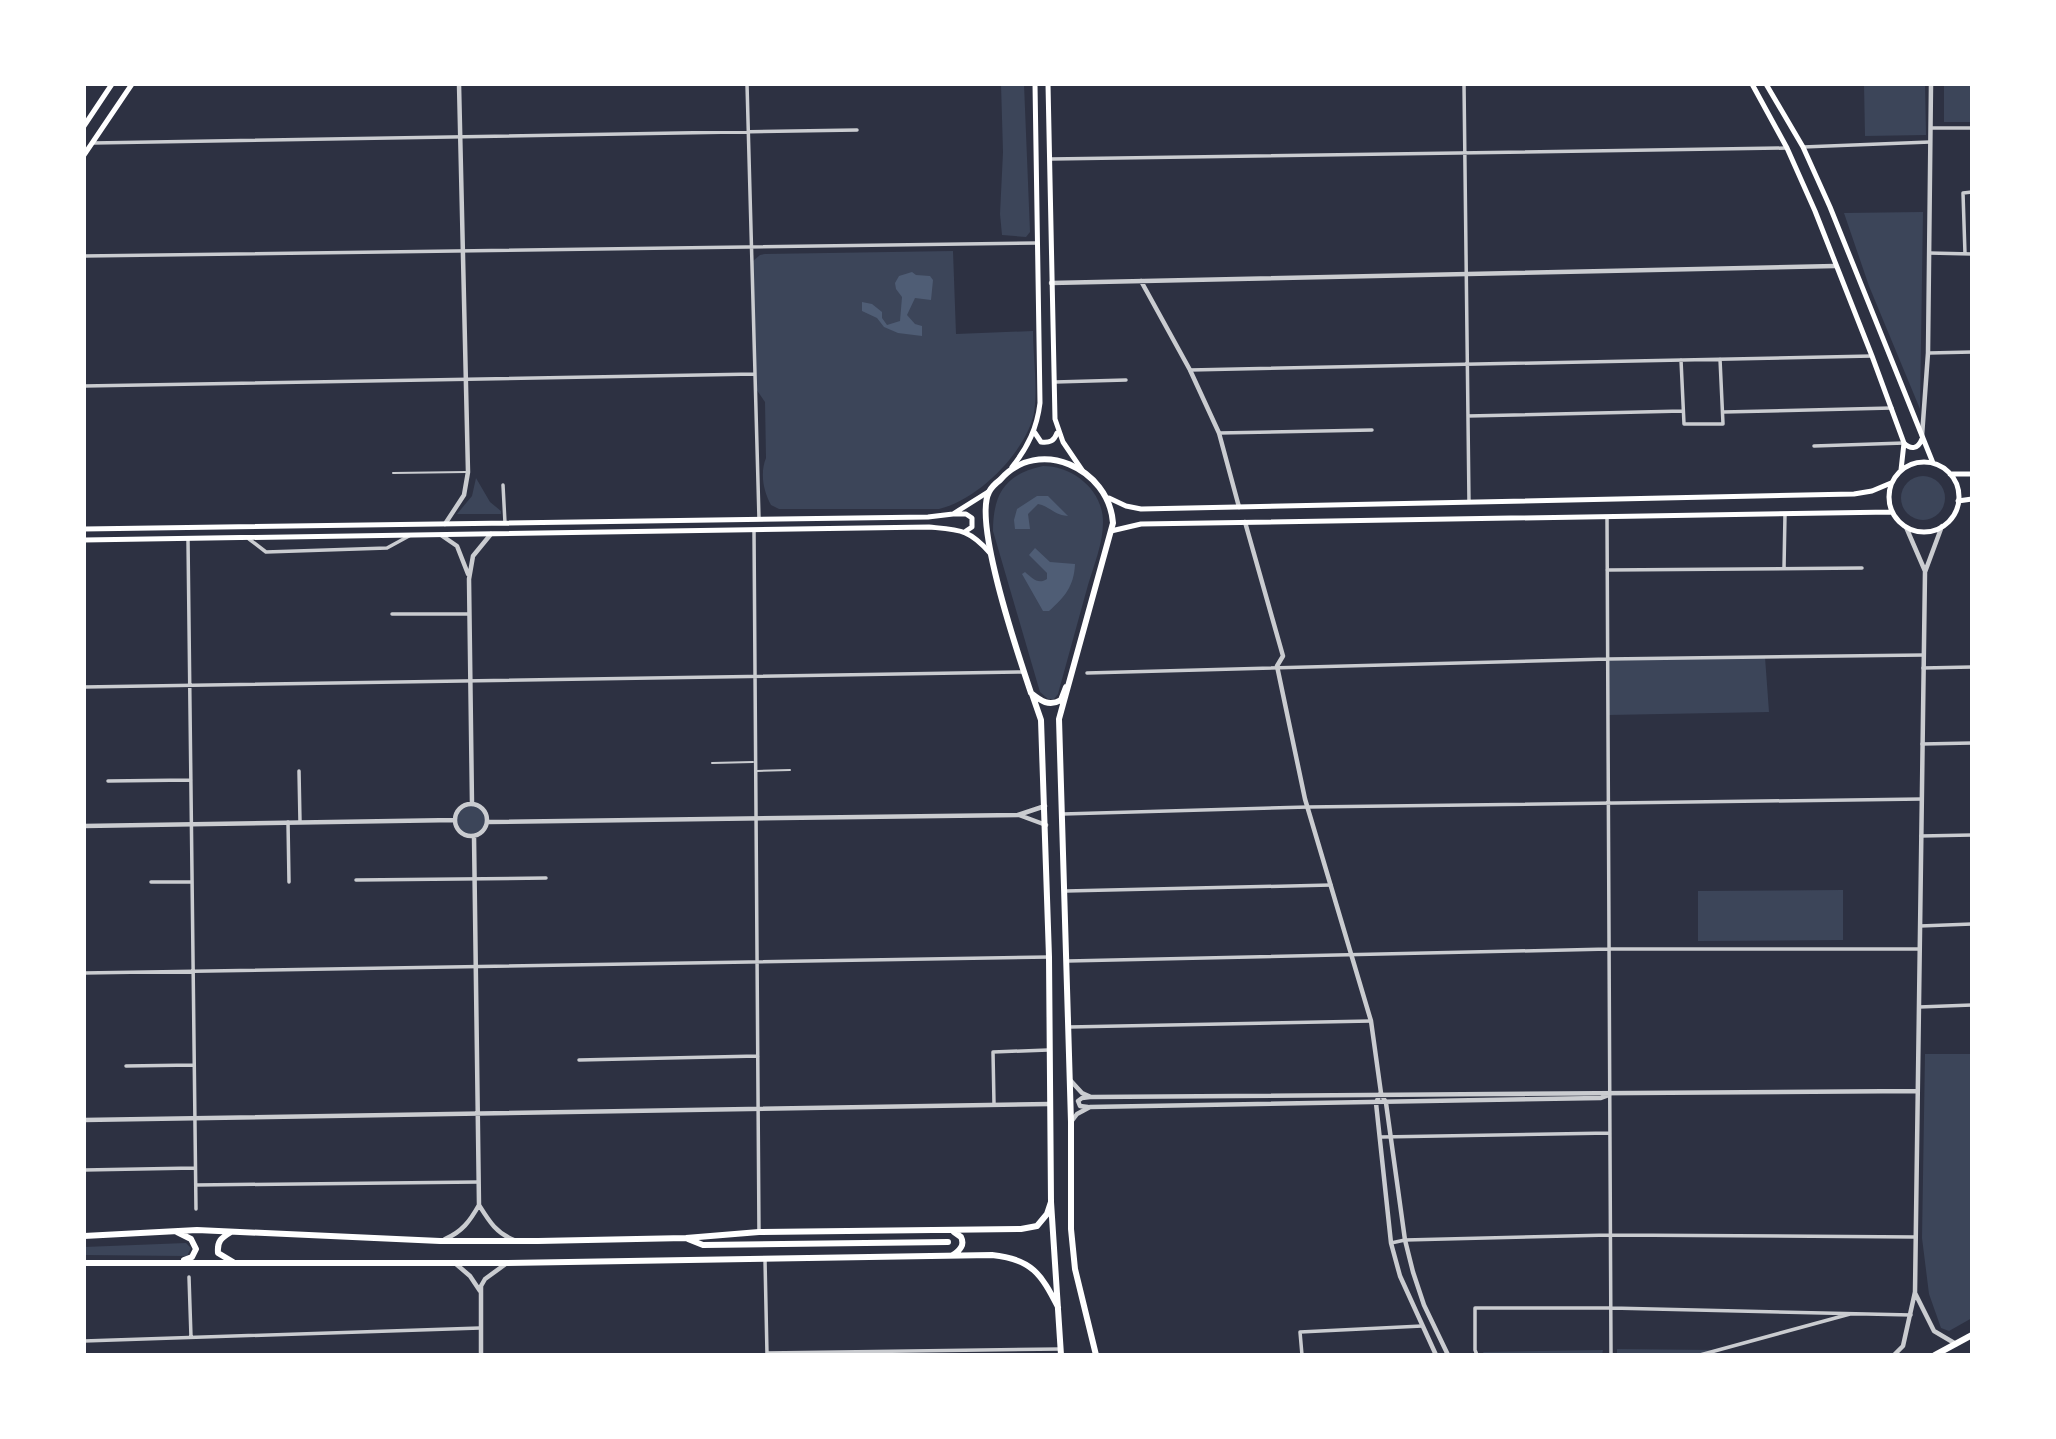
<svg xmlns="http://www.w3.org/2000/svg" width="2056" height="1439" viewBox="0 0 2056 1439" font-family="'Golos Text',sans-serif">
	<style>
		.green { fill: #3c4559 }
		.water { fill: #4f5d75 }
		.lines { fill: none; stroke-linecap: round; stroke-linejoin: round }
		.service { stroke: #caccd0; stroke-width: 2 }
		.minor { stroke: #caccd0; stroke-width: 3.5 }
		.tertiary { stroke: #caccd0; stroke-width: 4.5 }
		.secondary { stroke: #fff; stroke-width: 5 }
		.primary { stroke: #fff; stroke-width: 6 }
		.trunk { stroke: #fff; stroke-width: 6 }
	</style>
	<rect width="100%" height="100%" fill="#2d3142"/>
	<path class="green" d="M 1001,84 L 1024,84 L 1030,232 L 1026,237 L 1002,235 L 1000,214 L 1003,152 Z
		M 1864,84 L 1925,84 L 1926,135 L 1865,136 Z
		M 1944,84 L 1972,84 L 1972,122 L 1944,122 Z
		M 1923,212 L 1920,409 L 1869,286 L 1844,213 Z
		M 953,251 L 956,334 L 1033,331 C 1033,356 1038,389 1034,413 C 1026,452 978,500 939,509 L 779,509 L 771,505 C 763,490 760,473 766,458 L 765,402 L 756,389 L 753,261 L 760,255 L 765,254 Z
		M 1043,466 C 1073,466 1103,490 1103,522 C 1103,543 1094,565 1088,585 C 1078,621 1068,657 1058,694 L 1054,699 L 1048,699 L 1040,692 L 993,531 C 993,493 1006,474 1043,466 Z
		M1901 498a22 22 0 1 1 44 0a22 22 0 1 1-44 0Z
		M 476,478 L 490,502 L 501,511 L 501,514 L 457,514 L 472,496 Z
		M 1765,657 L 1769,712 L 1608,715 L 1608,659 Z
		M456 820a15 15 0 1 1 30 0a15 15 0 1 1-30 0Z
		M 1843,890 L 1843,940 L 1698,941 L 1698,891 Z
		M 1925,1054 L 1972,1054 L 1972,1318 L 1949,1331 L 1941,1328 L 1929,1294 L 1922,1238 Z
		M 186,1243 L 191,1248 L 187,1256 L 84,1255 L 84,1247 Z
		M 1617,1349 L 1718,1350 L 1699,1355 L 1617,1355 Z
		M 1603,1350 L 1602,1355 L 1485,1355 L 1483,1352 Z"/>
	<path class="water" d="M 912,272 L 916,275 L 930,276 L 933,280 L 931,300 L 915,298 L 907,315 L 915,324 L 922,326 L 922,336 L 898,333 L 884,327 L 877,318 L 862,311 L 862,302 L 872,304 L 882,312 L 882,318 L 887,325 L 900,321 L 902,297 L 896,289 L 895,283 L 899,276 Z
		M 1037,496 L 1048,496 L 1068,516 C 1053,515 1050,506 1038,504 L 1028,514 L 1030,529 L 1015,529 L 1014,520 L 1017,509 Z
		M 1035,548 L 1050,562 L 1075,564 C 1074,586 1065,597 1049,611 L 1043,611 L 1022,574 L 1025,572 C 1032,578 1038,585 1047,579 L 1047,573 L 1029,555 Z"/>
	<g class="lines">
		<path class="service" d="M 393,473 L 466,472
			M 712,763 L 753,762
			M 757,771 L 790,770"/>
		<path class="minor" d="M 747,84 L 759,519
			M 1464,84 L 1469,502
			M 1931,128 L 1972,128
			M 93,143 L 857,130
			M 1803,147 L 1930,142
			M 1051,159 L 1787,148
			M 1929,253 L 1972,254
			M 1965,254 L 1963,193 L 1972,192
			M 84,256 L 1037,243
			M 1929,353 L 1972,352
			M 1681,360 L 1684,424 L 1723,424 L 1720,359
			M 1190,370 L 1872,356
			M 1055,382 L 1126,380
			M 84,386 L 755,374
			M 1723,412 L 1892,408
			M 1468,416 L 1683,411
			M 1219,433 L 1372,430
			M 1814,446 L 1904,443
			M 503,485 L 505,523
			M 1607,517 L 1611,1355
			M 754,531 L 759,1232
			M 249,539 L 266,552 L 387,548 L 409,536
			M 188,540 L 196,1209
			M 1784,568 L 1785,514
			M 1607,570 L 1862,568
			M 392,614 L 469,614
			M 1923,668 L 1972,667
			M 1087,673 L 1608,659 L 1924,655
			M 84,687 L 1023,672
			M 1922,744 L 1972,743
			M 299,771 L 300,822
			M 108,781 L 191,780
			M 1063,814 L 1308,807 L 1922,799
			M 288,822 L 289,882
			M 1921,836 L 1972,835
			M 356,880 L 546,878
			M 151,882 L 192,882
			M 1066,891 L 1331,885
			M 1920,926 L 1972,924
			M 1068,961 L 1609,949 L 1919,949
			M 84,973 L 1049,957
			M 1919,1007 L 1972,1005
			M 1069,1027 L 1371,1021
			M 579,1060 L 758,1056
			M 126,1066 L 194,1065
			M 994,1104 L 993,1052 L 1048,1050
			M 1381,1137 L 1610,1133
			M 84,1170 L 195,1168
			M 196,1185 L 478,1182
			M 1391,1243 L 1405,1240 L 1610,1235 L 1915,1237
			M 765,1260 L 767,1354
			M 189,1277 L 191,1337
			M 84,1341 L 480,1328
			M 767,1353 L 1061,1349
			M 1302,1355 L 1300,1332 L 1422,1326
			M 1477,1355 L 1475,1350 L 1475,1308 L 1611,1308 L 1911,1315
			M 1700,1355 L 1850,1314"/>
		<path class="tertiary" d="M 1141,281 L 1190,370 L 1219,433 L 1239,507
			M 1051,283 L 1835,266
			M 1922,436 L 1928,353 L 1931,84
			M 1245,522 L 1283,656 L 1277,666 L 1305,799 L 1371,1021 L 1381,1093 L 1386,1103 L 1405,1240 L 1413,1272 L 1424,1305 L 1448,1355
			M 445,524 L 464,495 L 468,472 L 459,84
			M 1906,527 L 1925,571
			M 441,535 L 457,546 L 468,574
			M455 820a16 16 0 1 1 32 0a16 16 0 1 1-32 0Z
			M 472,804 L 469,579 L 473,556 L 491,534
			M 1019,815 L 1046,825
			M 487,822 L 1018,815 L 1045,806
			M 84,826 L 455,820
			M 1071,1081 L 1082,1093 L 1091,1097 L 1917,1091
			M 1380,1094 L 1376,1103 L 1391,1243 L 1400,1276 L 1436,1355
			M 1088,1107 L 1080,1106 L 1078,1101 L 1082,1098 L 1090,1097
			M 84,1120 L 1050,1104
			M 1071,1122 L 1077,1114 L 1090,1107 L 1601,1098 L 1609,1095
			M 479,1205 C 489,1221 496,1233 514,1240
			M 445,1239 C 462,1232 470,1221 479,1205 L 474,836
			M 456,1264 L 470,1276 L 480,1291
			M 1915,1293 L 1934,1331 L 1956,1344
			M 481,1355 L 481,1286 L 485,1279 L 507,1263
			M 1894,1355 L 1903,1346 L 1915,1292 L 1925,572 L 1942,526"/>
		<path class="secondary" d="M 1048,84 L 1055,419 L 1063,442 L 1082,470
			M 1752,84 L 1787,148 L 1815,211 L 1872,356 L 1904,443 L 1901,470
			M 1766,84 L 1803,147 L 1830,207 L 1933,463
			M 84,126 L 112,84
			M 84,155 L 132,84
			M 1035,433 L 1041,442 C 1050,443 1054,441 1057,433
			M 1904,443 C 1911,450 1918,449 1922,439
			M1889 497a35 35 0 1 1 70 0a35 35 0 1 1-70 0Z
			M 1012,467 C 1028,447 1037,428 1040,403 L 1035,84
			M 1950,474 L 1972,474
			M 1109,498 L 1126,506 L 1141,509 L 1854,494 L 1872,491 L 1891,483
			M 1958,501 L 1972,499
			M 954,514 L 966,514 L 972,518 L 972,527 L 966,531
			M 84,529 L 928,517 L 953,514 L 988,492
			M 1111,531 L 1141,524 L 1892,512
			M 84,540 L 929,527 C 960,530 969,529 990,553"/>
		<path class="primary" d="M 1066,687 L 1061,700 C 1049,707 1041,701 1031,693 C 1019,657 973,523 989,492 C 991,488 996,483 1000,480 C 1038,436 1109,468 1113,523 L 1059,719 L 1071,1122 L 1071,1229 L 1075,1269 L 1096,1355
			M 1032,694 L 1041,720 L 1049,957 L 1051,1202 L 1061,1355
			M 177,1232 L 191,1239 L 196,1249 L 192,1257 L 184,1260
			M 231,1232 C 221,1238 217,1241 218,1253 L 233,1262
			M 84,1236 L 197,1230 L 440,1241 L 538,1241 L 686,1238 L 759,1232 L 1021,1229 L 1037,1226 L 1047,1214 L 1051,1202
			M 688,1239 L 703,1245 L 948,1242
			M 953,1255 C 960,1250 965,1245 961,1237 L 954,1232
			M 84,1263 L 507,1263 L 992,1255 C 1032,1259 1041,1274 1058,1307"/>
		<path class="trunk" d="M 1935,1355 L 1972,1335"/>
	</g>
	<rect width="2056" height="1439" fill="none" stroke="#ffffff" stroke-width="172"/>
</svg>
